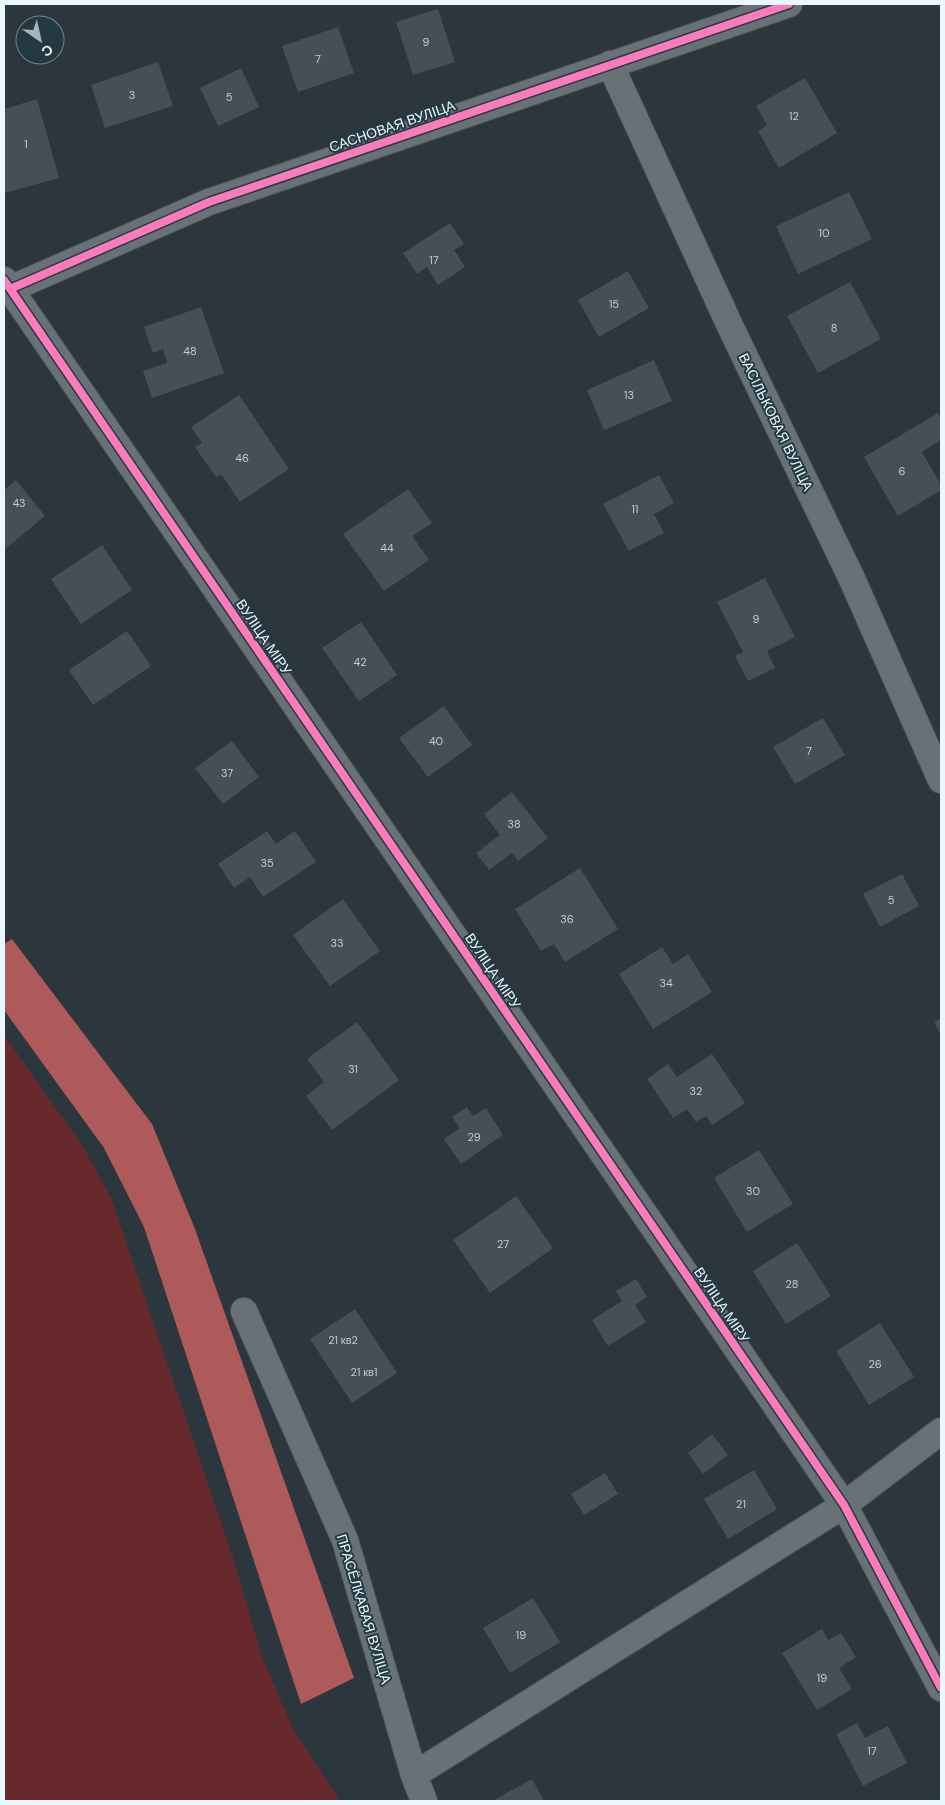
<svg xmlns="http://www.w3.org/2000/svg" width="945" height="1805" viewBox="0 0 945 1805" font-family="'DM Sans',sans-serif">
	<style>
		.green { fill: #68292c }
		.water { fill: #ae595a }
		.building { fill: #465054 }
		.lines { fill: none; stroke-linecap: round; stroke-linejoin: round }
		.street-casing { stroke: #4c565a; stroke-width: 28 }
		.street { stroke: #687276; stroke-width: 26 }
		.cycleway-casing { stroke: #243a43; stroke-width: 11 }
		.cycleway { stroke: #fd7abc; stroke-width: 8 }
		.labels { text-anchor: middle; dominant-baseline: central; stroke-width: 4; stroke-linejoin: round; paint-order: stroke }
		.number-label { font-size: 11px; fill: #c1cdd3 }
		.street-label { font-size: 14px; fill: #eaf7fd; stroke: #243a43 }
	</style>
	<rect width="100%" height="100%" fill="#2b373c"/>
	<path class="green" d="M 4,1035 L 82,1145 L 111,1198 L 233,1557 L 261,1654 L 292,1727 L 340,1801 L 4,1801 Z"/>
	<path class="water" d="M 12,939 L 152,1124 L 195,1229 L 354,1678 L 301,1704 L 144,1227 L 104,1148 L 4,1010 L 4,944 Z"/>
	<path class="building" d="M 438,9 L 455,62 L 413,75 L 396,22 Z
		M 338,27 L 354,73 L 298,92 L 282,46 Z
		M 158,62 L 173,106 L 105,128 L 91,85 Z
		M 241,68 L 259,107 L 218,126 L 200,88 Z
		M 805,78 L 837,133 L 779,168 L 758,131 L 767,125 L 756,106 Z
		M 37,99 L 59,178 L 5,193 L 4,109 Z
		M 849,192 L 872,239 L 798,274 L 776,226 Z
		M 450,223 L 464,244 L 454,250 L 465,267 L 438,285 L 427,267 L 417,274 L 403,253 Z
		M 628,271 L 649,308 L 599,337 L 578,300 Z
		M 850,282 L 881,339 L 818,373 L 787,316 Z
		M 201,307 L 224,373 L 152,398 L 143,371 L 167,363 L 163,349 L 153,353 L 144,327 Z
		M 654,360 L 672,401 L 604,430 L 587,390 Z
		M 239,395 L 289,469 L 240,502 L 221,474 L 216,477 L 195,447 L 202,443 L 191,427 Z
		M 938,413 L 941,419 L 941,440 L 922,452 L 941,485 L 941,490 L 898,516 L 864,457 Z
		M 659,475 L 674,503 L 654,514 L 664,533 L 629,551 L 603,504 Z
		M 16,480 L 45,516 L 4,550 L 4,490 Z
		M 408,489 L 432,523 L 412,536 L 429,560 L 384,591 L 343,534 Z
		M 102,545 L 132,590 L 81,624 L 51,579 Z
		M 765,578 L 795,637 L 767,651 L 775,668 L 748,681 L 735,656 L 743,652 L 717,602 Z
		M 361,622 L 397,675 L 359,701 L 322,648 Z
		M 127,631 L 151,666 L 93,705 L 69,670 Z
		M 444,706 L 472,745 L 428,777 L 399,738 Z
		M 823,718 L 845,755 L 795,784 L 773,747 Z
		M 232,741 L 259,777 L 223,804 L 195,768 Z
		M 512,792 L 548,838 L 518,861 L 512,853 L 489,870 L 476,853 L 500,835 L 484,814 Z
		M 267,831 L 276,844 L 295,831 L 316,862 L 263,897 L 250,877 L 234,888 L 218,864 Z
		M 580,868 L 618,929 L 565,962 L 554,944 L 541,951 L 515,909 Z
		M 902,874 L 919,906 L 880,927 L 863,894 Z
		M 343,899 L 380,951 L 330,986 L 293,935 Z
		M 662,947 L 673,964 L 688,954 L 712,992 L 653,1029 L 619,974 Z
		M 941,1018 L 941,1035 L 934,1022 Z
		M 357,1022 L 399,1080 L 332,1130 L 306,1096 L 324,1082 L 307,1059 Z
		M 712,1054 L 745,1103 L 712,1125 L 706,1116 L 696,1122 L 687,1109 L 673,1118 L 647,1079 L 668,1064 L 677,1077 Z
		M 467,1107 L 473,1116 L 486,1108 L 503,1135 L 461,1164 L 444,1139 L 460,1128 L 452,1117 Z
		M 759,1150 L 793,1204 L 747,1232 L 714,1178 Z
		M 516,1196 L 553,1248 L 490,1293 L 453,1240 Z
		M 797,1243 L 831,1296 L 786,1324 L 753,1271 Z
		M 636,1279 L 647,1297 L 635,1305 L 646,1322 L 608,1346 L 592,1320 L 622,1301 L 616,1291 Z
		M 355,1309 L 397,1373 L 352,1403 L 310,1339 Z
		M 880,1323 L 914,1377 L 869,1405 L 836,1351 Z
		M 712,1434 L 728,1455 L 703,1474 L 688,1453 Z
		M 754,1470 L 777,1509 L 728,1539 L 704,1499 Z
		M 605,1473 L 618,1494 L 584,1515 L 571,1494 Z
		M 533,1598 L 560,1642 L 510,1673 L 483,1628 Z
		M 822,1629 L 828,1640 L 841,1633 L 856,1657 L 839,1668 L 852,1689 L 817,1710 L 782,1653 Z
		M 857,1723 L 865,1738 L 888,1726 L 907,1763 L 863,1786 L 836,1734 Z
		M 532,1779 L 544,1801 L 492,1801 Z"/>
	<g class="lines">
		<g class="street-casing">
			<path id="street" d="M 610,64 L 731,328 L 852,579 L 941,780
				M 4,280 L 844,1505 L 941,1688
				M 10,289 L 209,202 L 789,4
				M 244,1311 L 345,1540 L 414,1775 L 424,1801
				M 414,1775 L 844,1505 L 941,1431"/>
		</g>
		<use href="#street" class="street"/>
		<g class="cycleway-casing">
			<path id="cycleway" d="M 4,280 L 844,1505 L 941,1688
				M 10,289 L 209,202 L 789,4"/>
		</g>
		<use href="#cycleway" class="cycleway"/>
	</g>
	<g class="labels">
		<g class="number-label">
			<text x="426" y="42">9</text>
			<text x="318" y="59">7</text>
			<text x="132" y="95">3</text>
			<text x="229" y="97">5</text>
			<text x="794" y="116">12</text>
			<text x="26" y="144">1</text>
			<text x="824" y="233">10</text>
			<text x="434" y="260">17</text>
			<text x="614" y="304">15</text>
			<text x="834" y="328">8</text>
			<text x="190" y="351">48</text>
			<text x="629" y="395">13</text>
			<text x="242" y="458">46</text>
			<text x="902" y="471">6</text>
			<text x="19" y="503">43</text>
			<text x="635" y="509">11</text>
			<text x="387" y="548">44</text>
			<text x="756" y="619">9</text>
			<text x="360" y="662">42</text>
			<text x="436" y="741">40</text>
			<text x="809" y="751">7</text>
			<text x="227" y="773">37</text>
			<text x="514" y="824">38</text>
			<text x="267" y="863">35</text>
			<text x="891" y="900">5</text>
			<text x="567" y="919">36</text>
			<text x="337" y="943">33</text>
			<text x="666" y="983">34</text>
			<text x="353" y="1069">31</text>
			<text x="696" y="1091">32</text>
			<text x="474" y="1137">29</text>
			<text x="753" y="1191">30</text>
			<text x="503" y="1244">27</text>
			<text x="792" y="1284">28</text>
			<text x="343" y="1340">21 кв2</text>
			<text x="875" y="1364">26</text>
			<text x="364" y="1372">21 кв1</text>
			<text x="741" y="1504">21</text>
			<text x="521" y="1635">19</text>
			<text x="822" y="1678">19</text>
			<text x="872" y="1751">17</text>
		</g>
		<g class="street-label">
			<text transform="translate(392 126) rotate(-19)">САСНОВАЯ ВУЛІЦА</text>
			<text transform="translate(776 422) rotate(64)">ВАСІЛЬКОВАЯ ВУЛІЦА</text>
			<text transform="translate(264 637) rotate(56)">ВУЛІЦА МІРУ</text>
			<text transform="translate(493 971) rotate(56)">ВУЛІЦА МІРУ</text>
			<text transform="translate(722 1305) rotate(56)">ВУЛІЦА МІРУ</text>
			<text transform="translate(364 1609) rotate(73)">ПРАСЁЛКАВАЯ ВУЛІЦА</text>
		</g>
	</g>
	<rect width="945" height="1805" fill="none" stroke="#eaf7fd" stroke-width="10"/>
	<g transform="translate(40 40) rotate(146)"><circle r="24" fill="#243a43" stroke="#73868d"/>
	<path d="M0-4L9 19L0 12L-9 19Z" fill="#a7b4b9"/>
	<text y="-8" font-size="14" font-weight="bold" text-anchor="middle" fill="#eaf7fd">С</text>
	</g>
</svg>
